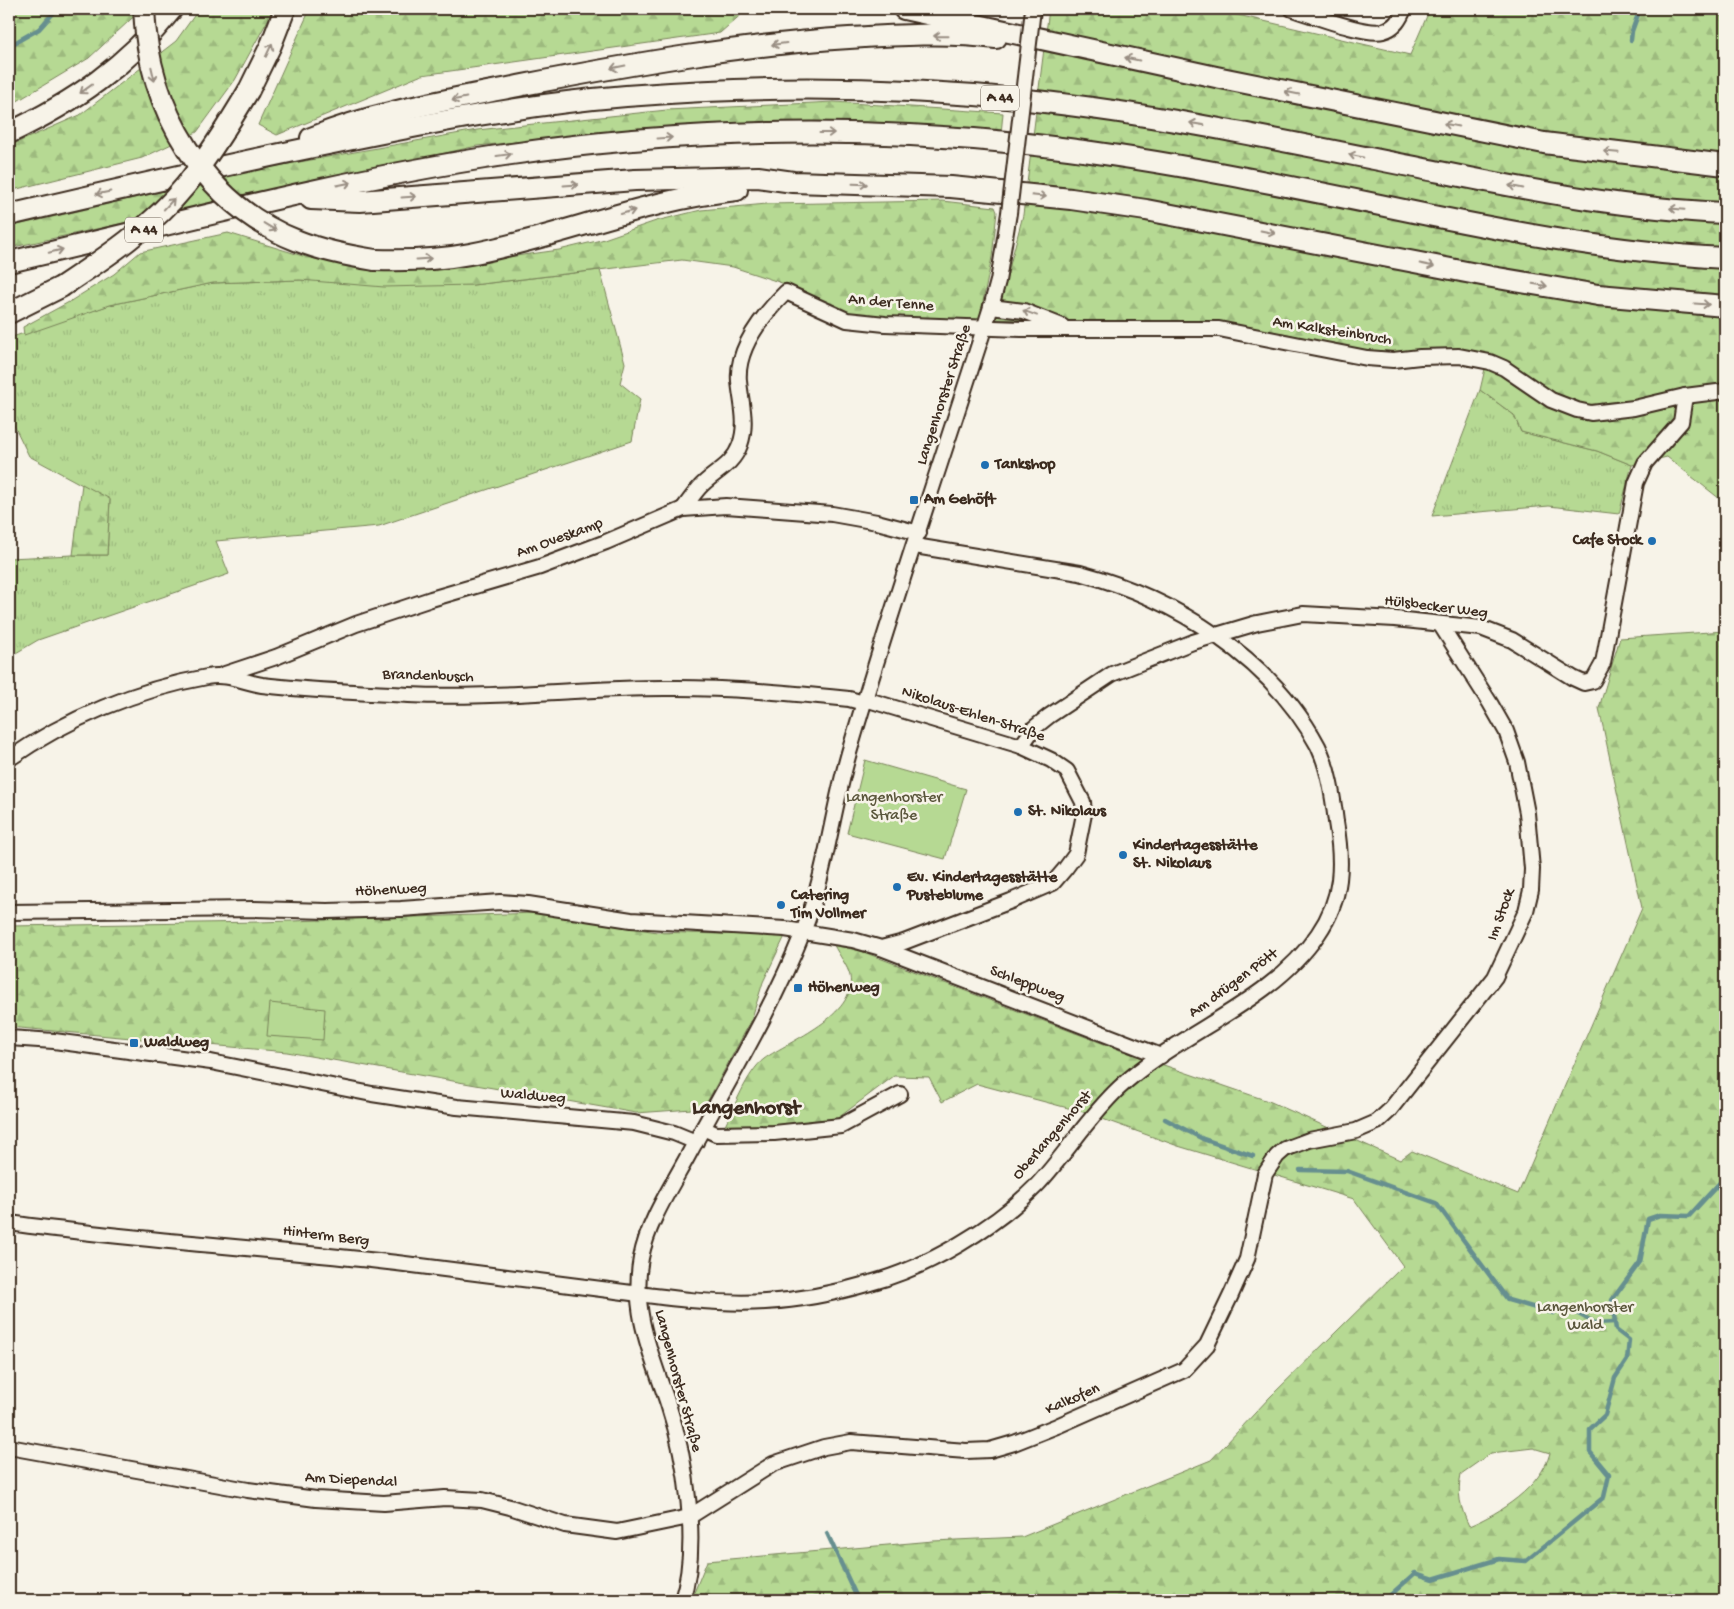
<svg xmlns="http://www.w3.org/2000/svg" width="1734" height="1609" viewBox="0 0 1734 1609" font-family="'Gochi Hand',sans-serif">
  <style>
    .grass { fill: url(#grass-tufts); stroke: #788258 }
    .forest { fill: url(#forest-firs); stroke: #788258; fill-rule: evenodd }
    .park { fill: #b6d993; stroke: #788258 }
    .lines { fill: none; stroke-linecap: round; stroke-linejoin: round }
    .stream { stroke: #668f8f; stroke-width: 4.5 }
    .minor-casing { stroke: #3b2a1e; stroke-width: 18 }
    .highway-casing { stroke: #3b2a1e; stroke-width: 24 }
    .minor { stroke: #f7f3e8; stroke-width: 14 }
    .highway { stroke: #f7f3e8; stroke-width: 20 }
    .minor-bridge-casing { stroke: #3b2a1e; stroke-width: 18; stroke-linecap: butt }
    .highway-bridge-casing { stroke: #3b2a1e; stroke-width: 24; stroke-linecap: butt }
    .minor-bridge { stroke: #f7f3e8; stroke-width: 14 }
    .highway-bridge { stroke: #f7f3e8; stroke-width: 20 }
    .oneway { stroke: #998e83 }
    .poi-dot { fill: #1f6fb2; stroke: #f7f3e8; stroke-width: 2 }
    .labels { text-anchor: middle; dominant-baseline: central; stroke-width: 5; stroke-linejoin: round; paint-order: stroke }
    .shield { fill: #f7f3e8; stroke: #73665b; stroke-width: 1 }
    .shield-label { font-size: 15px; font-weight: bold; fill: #3b2a1e }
    .street-label { font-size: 16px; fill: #3b2a1e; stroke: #f7f3e8 }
    .poi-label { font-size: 16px; font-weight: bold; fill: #3b2a1e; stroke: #f7f3e8; text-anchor: start }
    .park-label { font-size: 16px; fill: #5a563b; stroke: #f7f3e8 }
    .district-label { font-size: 21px; font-weight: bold; fill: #3b2a1e; stroke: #f7f3e8 }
  </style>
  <defs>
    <pattern id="grass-tufts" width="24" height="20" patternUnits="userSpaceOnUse" patternTransform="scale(1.25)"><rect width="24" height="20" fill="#b6d993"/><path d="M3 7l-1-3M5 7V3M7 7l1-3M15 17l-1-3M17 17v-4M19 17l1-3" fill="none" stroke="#9dba7e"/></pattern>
    <pattern id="forest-firs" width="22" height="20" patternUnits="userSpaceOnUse" patternTransform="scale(1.25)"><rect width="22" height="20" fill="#b6d993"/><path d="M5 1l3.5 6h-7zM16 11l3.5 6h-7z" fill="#9dba7e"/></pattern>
  </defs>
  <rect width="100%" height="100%" fill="#f7f3e8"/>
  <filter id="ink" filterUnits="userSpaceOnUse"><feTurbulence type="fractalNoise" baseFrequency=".02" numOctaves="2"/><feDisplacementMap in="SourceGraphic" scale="10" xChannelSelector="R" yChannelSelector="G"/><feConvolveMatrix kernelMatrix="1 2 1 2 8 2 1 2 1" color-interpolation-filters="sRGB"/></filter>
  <g filter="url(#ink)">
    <g class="grass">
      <polygon points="600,270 625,363 620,383 640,399 632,441 379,526 216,541 229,574 38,640 9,657 9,558 72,555 107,555 110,500 29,456 9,415 9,338 110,305 213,283 300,280 473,285"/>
      <polygon points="1480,390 1514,415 1521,432 1597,451 1632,465 1619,514 1549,506 1432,516"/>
    </g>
    <g class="forest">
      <polygon points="9,9 142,9 89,58 9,106"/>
      <polygon points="199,9 272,9 269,18 235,80 197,132 142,158 9,191 9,146 80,115 176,41"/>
      <polygon points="310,9 742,9 745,11 720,33 422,75 277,135 258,125"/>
      <polygon points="1049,9 1212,9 1410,55 1430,9 1716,9 1725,22 1725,503 1667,457 1632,465 1597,451 1521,432 1514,415 1480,390 1488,356 1368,352 1283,333 996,319 1023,215"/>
      <polygon points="834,102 1003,113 1001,134 796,124 653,128 477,146 9,248 9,227 255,170 477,130 667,110"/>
      <polygon points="942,201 995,207 997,212 992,257 979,321 854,315 782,283 733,267 682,260 473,285 384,287 300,280 213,283 110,305 24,335 23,327 69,302 114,274 140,252 228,233 306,257 365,269 408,271 559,250 601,240 656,221 701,210 767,204"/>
      <polygon points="82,484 110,499 107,555 73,555"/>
      <path d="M1725,631V1600H691L707,1561L933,1541L1022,1537L1211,1460L1270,1397L1403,1266L1354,1199L1178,1146L1083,1112L977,1084L942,1102L929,1077L894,1076L834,1121L724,1128C734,1108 747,1072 764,1059C790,1040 857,1016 850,976C848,966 838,954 834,945L861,951L1120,1050L1271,1102L1400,1160L1412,1151L1518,1194L1642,908L1599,708L1620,638ZM1533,1448L1550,1453C1541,1487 1500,1513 1469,1526C1460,1507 1457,1494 1461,1474L1491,1453Z"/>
      <polygon points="537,913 657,932 785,936 763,982 751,1021 706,1104 692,1109 636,1113 287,1052 9,1027 9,926 260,922"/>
    </g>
    <g class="park">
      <polygon points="865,760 966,789 945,859 847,833"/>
      <polygon points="270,1003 325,1009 323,1040 267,1036"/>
    </g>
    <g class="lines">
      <g class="stream">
        <polyline points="1631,40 1632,31 1640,9"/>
        <polyline points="9,46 39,29 57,9"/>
        <polyline points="1725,1114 1725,1134"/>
        <polyline points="1165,1119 1203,1139 1253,1156"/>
        <polyline points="1300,1170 1347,1171 1436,1203 1508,1300 1553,1313"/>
        <polyline points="1565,1314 1573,1311 1595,1323 1615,1322"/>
        <polyline points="827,1533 858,1600"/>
        <polyline points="1385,1600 1415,1573 1433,1579 1499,1559 1526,1561 1604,1497 1609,1475 1590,1452 1590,1429 1605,1415 1615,1378 1627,1360 1629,1340 1616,1330 1612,1300 1640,1262 1648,1219 1660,1215 1689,1216 1725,1177"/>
      </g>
      <defs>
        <g id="minor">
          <path d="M1292,9C1312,15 1366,36 1383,31C1395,28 1400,19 1404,9"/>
          <polyline points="991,307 1024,311 1062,326"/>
          <path d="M683,509C688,502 693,495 699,488C713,472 732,467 740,445C748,423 741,403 739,381C736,347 764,314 786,292L847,320L885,324L1021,329H1219L1367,358L1393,360L1420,357L1459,356L1490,362L1504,368L1551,400L1577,410L1591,413L1634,408L1685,396L1725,391"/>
          <polyline points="222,675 276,657 356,624 431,599 540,567 606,542 683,509 726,506 832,514 877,522 919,533"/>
          <polyline points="1021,746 1034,728 1049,716 1112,674 1193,642 1257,623 1303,614 1395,619 1481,628 1512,640 1573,678 1584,683 1593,681 1603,663 1636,483 1645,463 1681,422 1685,396"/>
          <path d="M9,759C66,719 138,689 207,677C227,673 243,682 262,685C310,691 361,692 409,695C494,699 579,688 664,688C726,687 787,693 849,699L864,703"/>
          <polyline points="9,912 254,909 327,911 401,909 500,902 528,904 631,920 785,929 853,940 881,948 904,942 1011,901 1053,883 1065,869 1076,854 1084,814 1083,802 1067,771 1051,760 1021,746 865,699"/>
          <polyline points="881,948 1161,1056"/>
          <polyline points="9,1038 54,1041 211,1062 372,1094 457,1107 634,1123 674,1133 696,1142"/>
          <polyline points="703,1128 716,1134 774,1133 841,1126 900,1094"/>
          <path d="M9,1223C138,1241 267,1248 397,1263C468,1272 539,1281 609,1290C661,1297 713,1305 765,1302C800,1300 836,1293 870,1283C927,1268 996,1227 1037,1185C1066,1154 1088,1117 1119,1088C1178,1032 1271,1004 1318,934C1343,898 1343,863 1336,822C1333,797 1329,769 1318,746C1271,658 1174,598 1080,573L915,546"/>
          <polyline points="9,1447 248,1490 316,1499 384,1503 445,1498 482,1500 510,1507 565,1525 617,1532 689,1517 773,1464 824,1447 851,1442 966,1451 990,1450 1014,1443 1057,1426 1184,1370 1207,1345 1231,1295 1247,1259 1265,1174 1277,1156 1285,1149 1309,1140 1356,1131 1377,1122 1389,1111 1495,977 1526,911 1531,890 1532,869 1527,813 1517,762 1506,731 1490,703 1440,624"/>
          <path d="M682,1600C700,1546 686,1458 668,1404C652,1356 631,1311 641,1258C648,1221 672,1186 690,1152C728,1082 773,1007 803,932C827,872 832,808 851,746C894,599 944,454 991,307L998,281L1009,213"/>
        </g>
        <g id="highway">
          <polyline points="904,9 1216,77 1544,143 1725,165"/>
          <polyline points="249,90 271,45 285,9"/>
          <path d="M9,133C74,102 127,66 172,9"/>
          <path d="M311,138C377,111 454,99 523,85C631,64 739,45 849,38C897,35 948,32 996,38"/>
          <polyline points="311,199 360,201 635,180 758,177 793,182 951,187 1071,199 1146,210 1492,277 1598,295 1725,306"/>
          <path d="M9,215C116,190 224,165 333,143C430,123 527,104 626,96C763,85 900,86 1036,101C1172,116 1306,146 1440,172C1534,191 1629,209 1725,213"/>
          <path d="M375,260C407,261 439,260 470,254C561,237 646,199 737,190"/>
          <path d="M9,262C173,224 337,180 504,155C677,130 853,125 1027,144C1146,157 1263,181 1380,205C1494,229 1609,252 1725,258"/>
          <polyline points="9,313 61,287"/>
        </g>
      </defs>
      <use href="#minor" class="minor-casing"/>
      <use href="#highway" class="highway-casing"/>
      <use href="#minor" class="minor"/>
      <use href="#highway" class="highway"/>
      <defs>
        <polyline id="minor-bridge" points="1009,213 1033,9"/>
        <g id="highway-bridge">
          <path d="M144,9C148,108 203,204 298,241C323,251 349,256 375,260"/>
          <path d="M61,287C105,258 152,227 186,185C209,156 230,122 249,90"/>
        </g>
      </defs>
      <use href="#minor-bridge" class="minor-bridge-casing"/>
      <use href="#highway-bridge" class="highway-bridge-casing"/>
      <use href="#minor-bridge" class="minor-bridge"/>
      <use href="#highway-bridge" class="highway-bridge"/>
    </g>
    <defs><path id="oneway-shaft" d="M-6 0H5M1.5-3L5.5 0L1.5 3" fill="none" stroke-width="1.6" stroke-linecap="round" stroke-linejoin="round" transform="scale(1.25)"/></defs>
    <g class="oneway">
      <use href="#oneway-shaft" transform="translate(941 36) rotate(-179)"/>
      <use href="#oneway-shaft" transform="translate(779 44) rotate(173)"/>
      <use href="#oneway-shaft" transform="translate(269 50) rotate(-65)"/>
      <use href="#oneway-shaft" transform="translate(1132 59) rotate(-168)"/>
      <use href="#oneway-shaft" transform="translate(618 67) rotate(169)"/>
      <use href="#oneway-shaft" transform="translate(153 74) rotate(77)"/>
      <use href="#oneway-shaft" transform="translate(86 89) rotate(144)"/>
      <use href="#oneway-shaft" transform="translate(1292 93) rotate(-168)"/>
      <use href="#oneway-shaft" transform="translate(459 99) rotate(168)"/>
      <use href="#oneway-shaft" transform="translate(1197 124) rotate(-171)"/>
      <use href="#oneway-shaft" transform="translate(1451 125) rotate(-169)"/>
      <use href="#oneway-shaft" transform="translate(827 133)"/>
      <use href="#oneway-shaft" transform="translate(665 138) rotate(-4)"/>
      <use href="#oneway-shaft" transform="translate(1611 152) rotate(-175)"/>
      <use href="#oneway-shaft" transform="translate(504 155) rotate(-8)"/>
      <use href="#oneway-shaft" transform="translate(1356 156) rotate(-168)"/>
      <use href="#oneway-shaft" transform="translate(344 184) rotate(-12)"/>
      <use href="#oneway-shaft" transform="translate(860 184) rotate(2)"/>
      <use href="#oneway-shaft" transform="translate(571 185) rotate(-4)"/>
      <use href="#oneway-shaft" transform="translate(1516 187) rotate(-169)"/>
      <use href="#oneway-shaft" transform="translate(103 193) rotate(168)"/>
      <use href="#oneway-shaft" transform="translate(1039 196) rotate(6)"/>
      <use href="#oneway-shaft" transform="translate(409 197) rotate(-4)"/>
      <use href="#oneway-shaft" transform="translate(169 204) rotate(-47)"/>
      <use href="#oneway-shaft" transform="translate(1677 209) rotate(-175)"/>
      <use href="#oneway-shaft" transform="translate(628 212) rotate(-16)"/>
      <use href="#oneway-shaft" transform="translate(270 227) rotate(31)"/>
      <use href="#oneway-shaft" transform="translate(1268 232) rotate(11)"/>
      <use href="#oneway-shaft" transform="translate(56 251) rotate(-13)"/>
      <use href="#oneway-shaft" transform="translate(424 259) rotate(-4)"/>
      <use href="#oneway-shaft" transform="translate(1427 265) rotate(11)"/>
      <use href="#oneway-shaft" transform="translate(1540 285) rotate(9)"/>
      <use href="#oneway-shaft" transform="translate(1702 304) rotate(4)"/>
      <use href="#oneway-shaft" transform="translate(1030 313) rotate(-160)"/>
    </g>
  </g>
  <g class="poi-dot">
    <circle cx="985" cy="465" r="5"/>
    <rect x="909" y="495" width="10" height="10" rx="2.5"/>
    <circle cx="1652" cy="541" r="5"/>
    <circle cx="1018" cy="812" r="5"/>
    <circle cx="1123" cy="855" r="5"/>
    <circle cx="897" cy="887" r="5"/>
    <circle cx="781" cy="905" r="5"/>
    <rect x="793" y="983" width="10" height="10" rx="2.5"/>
    <rect x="129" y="1038" width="10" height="10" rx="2.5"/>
  </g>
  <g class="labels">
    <g class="shield">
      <rect x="981" y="85.5" width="38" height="25" rx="4"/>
      <rect x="125" y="217.5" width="38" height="25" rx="4"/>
    </g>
    <g class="shield-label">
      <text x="1000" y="98">A 44</text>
      <text x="144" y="230">A 44</text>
    </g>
    <g class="street-label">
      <text transform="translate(891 304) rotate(5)">An der Tenne</text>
      <text transform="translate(1332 332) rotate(9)">Am Kalksteinbruch</text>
      <text transform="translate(945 395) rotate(-72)">Langenhorster Straße</text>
      <text transform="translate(560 539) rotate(-20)">Am Oveskamp</text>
      <text transform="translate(1436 608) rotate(7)">Hülsbecker Weg</text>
      <text transform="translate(428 677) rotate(2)">Brandenbusch</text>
      <text transform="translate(973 715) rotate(18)">Nikolaus-Ehlen-Straße</text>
      <text transform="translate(391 891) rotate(-3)">Höhenweg</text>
      <text transform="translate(1502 915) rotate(-70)">Im Stock</text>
      <text transform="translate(1234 984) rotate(-36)">Am drügen Pött</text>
      <text transform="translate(1027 985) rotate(21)">Schleppweg</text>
      <text transform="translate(533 1097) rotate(5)">Waldweg</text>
      <text transform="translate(1053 1136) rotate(-49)">Oberlangenhorst</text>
      <text transform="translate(326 1237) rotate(7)">Hinterm Berg</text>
      <text transform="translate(677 1381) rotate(75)">Langenhorster Straße</text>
      <text transform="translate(1073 1400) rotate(-24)">Kalkofen</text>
      <text transform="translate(351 1481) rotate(3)">Am Diependal</text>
    </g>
    <g class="poi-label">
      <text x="995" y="465">Tankshop</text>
      <text x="924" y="500">Am Gehöft</text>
      <text x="1642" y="541" text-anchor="end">Cafe Stock</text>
      <text x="1028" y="812">St. Nikolaus</text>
      <text x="1133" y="846">Kindertagesstätte<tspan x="1133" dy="18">St. Nikolaus</tspan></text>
      <text x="907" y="878">Ev. Kindertagesstätte<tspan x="907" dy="18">Pusteblume</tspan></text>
      <text x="791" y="896">Catering<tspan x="791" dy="18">Tim Vollmer</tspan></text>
      <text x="808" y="988">Höhenweg</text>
      <text x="144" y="1043">Waldweg</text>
    </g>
    <g class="park-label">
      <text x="894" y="798">Langenhorster<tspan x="894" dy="18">Straße</tspan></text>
      <text x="1585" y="1308">Langenhorster<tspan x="1585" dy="18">Wald</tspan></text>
    </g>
    <g class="district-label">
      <text x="746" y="1109">Langenhorst</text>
    </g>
  </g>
  <rect width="1734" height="1609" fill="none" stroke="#f7f3e8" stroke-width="30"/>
  <rect x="15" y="15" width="1704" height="1579" fill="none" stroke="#3b2a1e" stroke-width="2" filter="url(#ink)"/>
</svg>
